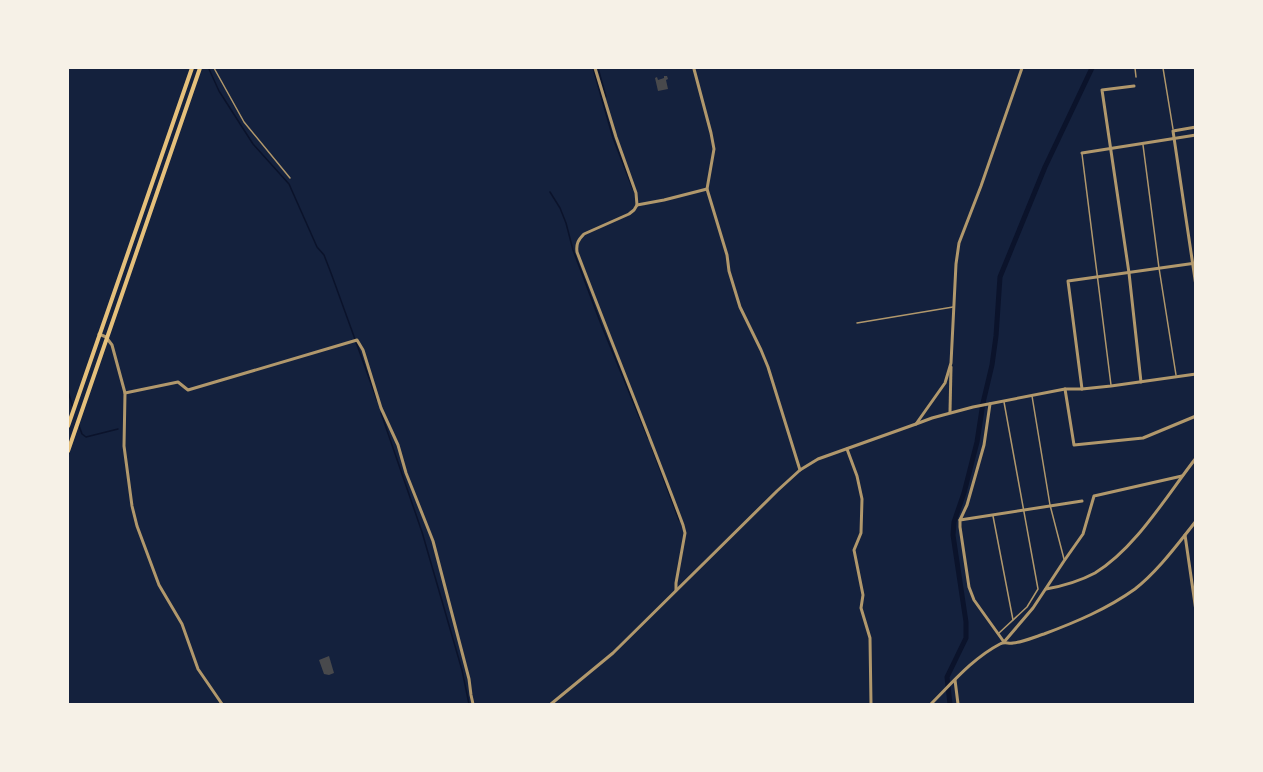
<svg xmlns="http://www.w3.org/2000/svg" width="1263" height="772" viewBox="0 0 1263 772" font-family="'Asap Condensed',sans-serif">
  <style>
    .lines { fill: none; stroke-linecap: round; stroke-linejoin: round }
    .stream { stroke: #0b132b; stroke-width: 1.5 }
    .canal { stroke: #0b132b; stroke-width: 5 }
    .building { fill: #48494c }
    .service { stroke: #b1986c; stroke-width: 1.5 }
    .minor { stroke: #b1986c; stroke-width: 3 }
    .tertiary { stroke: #b1986c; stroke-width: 3 }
    .secondary { stroke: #e5c07b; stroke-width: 4 }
  </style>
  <rect width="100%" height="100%" fill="#14213d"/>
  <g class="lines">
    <g class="stream">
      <polyline points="593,68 613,138 633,189"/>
      <polyline points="598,68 606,97"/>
      <polyline points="209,69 219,91 253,144 289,184 317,247 324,255 331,273 377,400"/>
      <polyline points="550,192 560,208 566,223 573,250 601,324 648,438"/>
      <polyline points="68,391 73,408"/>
      <polyline points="381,413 422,532 462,670 469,704"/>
      <polyline points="78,423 82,434 86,437 118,429"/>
      <polyline points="652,448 679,520"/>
    </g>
    <polyline class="canal" points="950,704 947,677 966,638 966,622 953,535 954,522 964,493 977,442 983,403 992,365 996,336 1000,277 1045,167 1092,68"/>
  </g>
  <g class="building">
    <polygon points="664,76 667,76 668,79 666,80 668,89 658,91 655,78 657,77 658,80 664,78"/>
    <polygon points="329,656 334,673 329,675 324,674 319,660"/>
  </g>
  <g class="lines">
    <g class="service">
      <polyline points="214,68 244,122 290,178"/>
      <polyline points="1135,68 1136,77"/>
      <polyline points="1163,68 1173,129"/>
      <polyline points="1143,145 1159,268 1176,375"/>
      <polyline points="1082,154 1111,385"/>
      <polyline points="857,323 953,307"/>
      <polyline points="1032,396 1050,505 1064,559"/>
      <polyline points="993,516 1013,620"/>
      <polyline points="999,633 1027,607 1038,589 1004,402"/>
    </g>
    <g class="minor">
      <path d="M595,68L616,137L636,193L637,205L634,210L629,214L584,234C578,240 576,244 577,252C612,344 649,434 683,525L685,533L676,583V590"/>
      <polyline points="1195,68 1196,71"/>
      <polyline points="694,69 711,133 714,149 707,189 727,255 729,271 740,307 761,350 768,367 800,470"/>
      <polyline points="1134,86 1102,90 1129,273 1141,382"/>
      <polyline points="1196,127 1173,131 1196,286"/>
      <polyline points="1082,153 1196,135"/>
      <polyline points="637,205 664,200 707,189"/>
      <polyline points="99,334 106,337 112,345 125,393 124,446 132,506 137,526 159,585 182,624 198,669 222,704"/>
      <polyline points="1065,389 1074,445 1143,438 1196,416"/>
      <polyline points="1082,389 1068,281 1196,263"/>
      <polyline points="125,393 178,382 188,390 357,340 363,350 381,408 398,445 406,473 433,541 469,679 471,695 473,704"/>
      <polyline points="990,404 984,445 967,505 960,520 960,527 969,587 974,600 1004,642"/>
      <polyline points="950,412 951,367"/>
      <polyline points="916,424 932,418 973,407 1065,389 1082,389 1111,386 1196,374"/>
      <polyline points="847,449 857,476 862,499 861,533 854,550 863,595 861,608 870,638 871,704"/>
      <polyline points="960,520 1082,501"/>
      <path d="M1046,589C1063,586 1080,581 1095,573C1136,548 1167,495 1196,458"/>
      <polyline points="1004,642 1033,608 1064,561 1083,534 1094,496 1182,476"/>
      <polyline points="955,680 958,704"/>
      <path d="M931,704C952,683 973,658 1000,644C1005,641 1008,644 1013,643C1024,642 1034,637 1044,634C1076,622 1107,609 1135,589C1154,574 1170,554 1185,535"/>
    </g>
    <g class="tertiary">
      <polyline points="1196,521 1185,535 1196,611"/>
      <polyline points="551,704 613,653 777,491 800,470 818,459 916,424 945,383 951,363 956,264 959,243 981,186 1022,68"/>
    </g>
    <g class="secondary">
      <polyline points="68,426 192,68"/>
      <polyline points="68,451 200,68"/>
    </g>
  </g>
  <rect width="1263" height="772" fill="none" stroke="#f6f1e7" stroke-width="138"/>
</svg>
